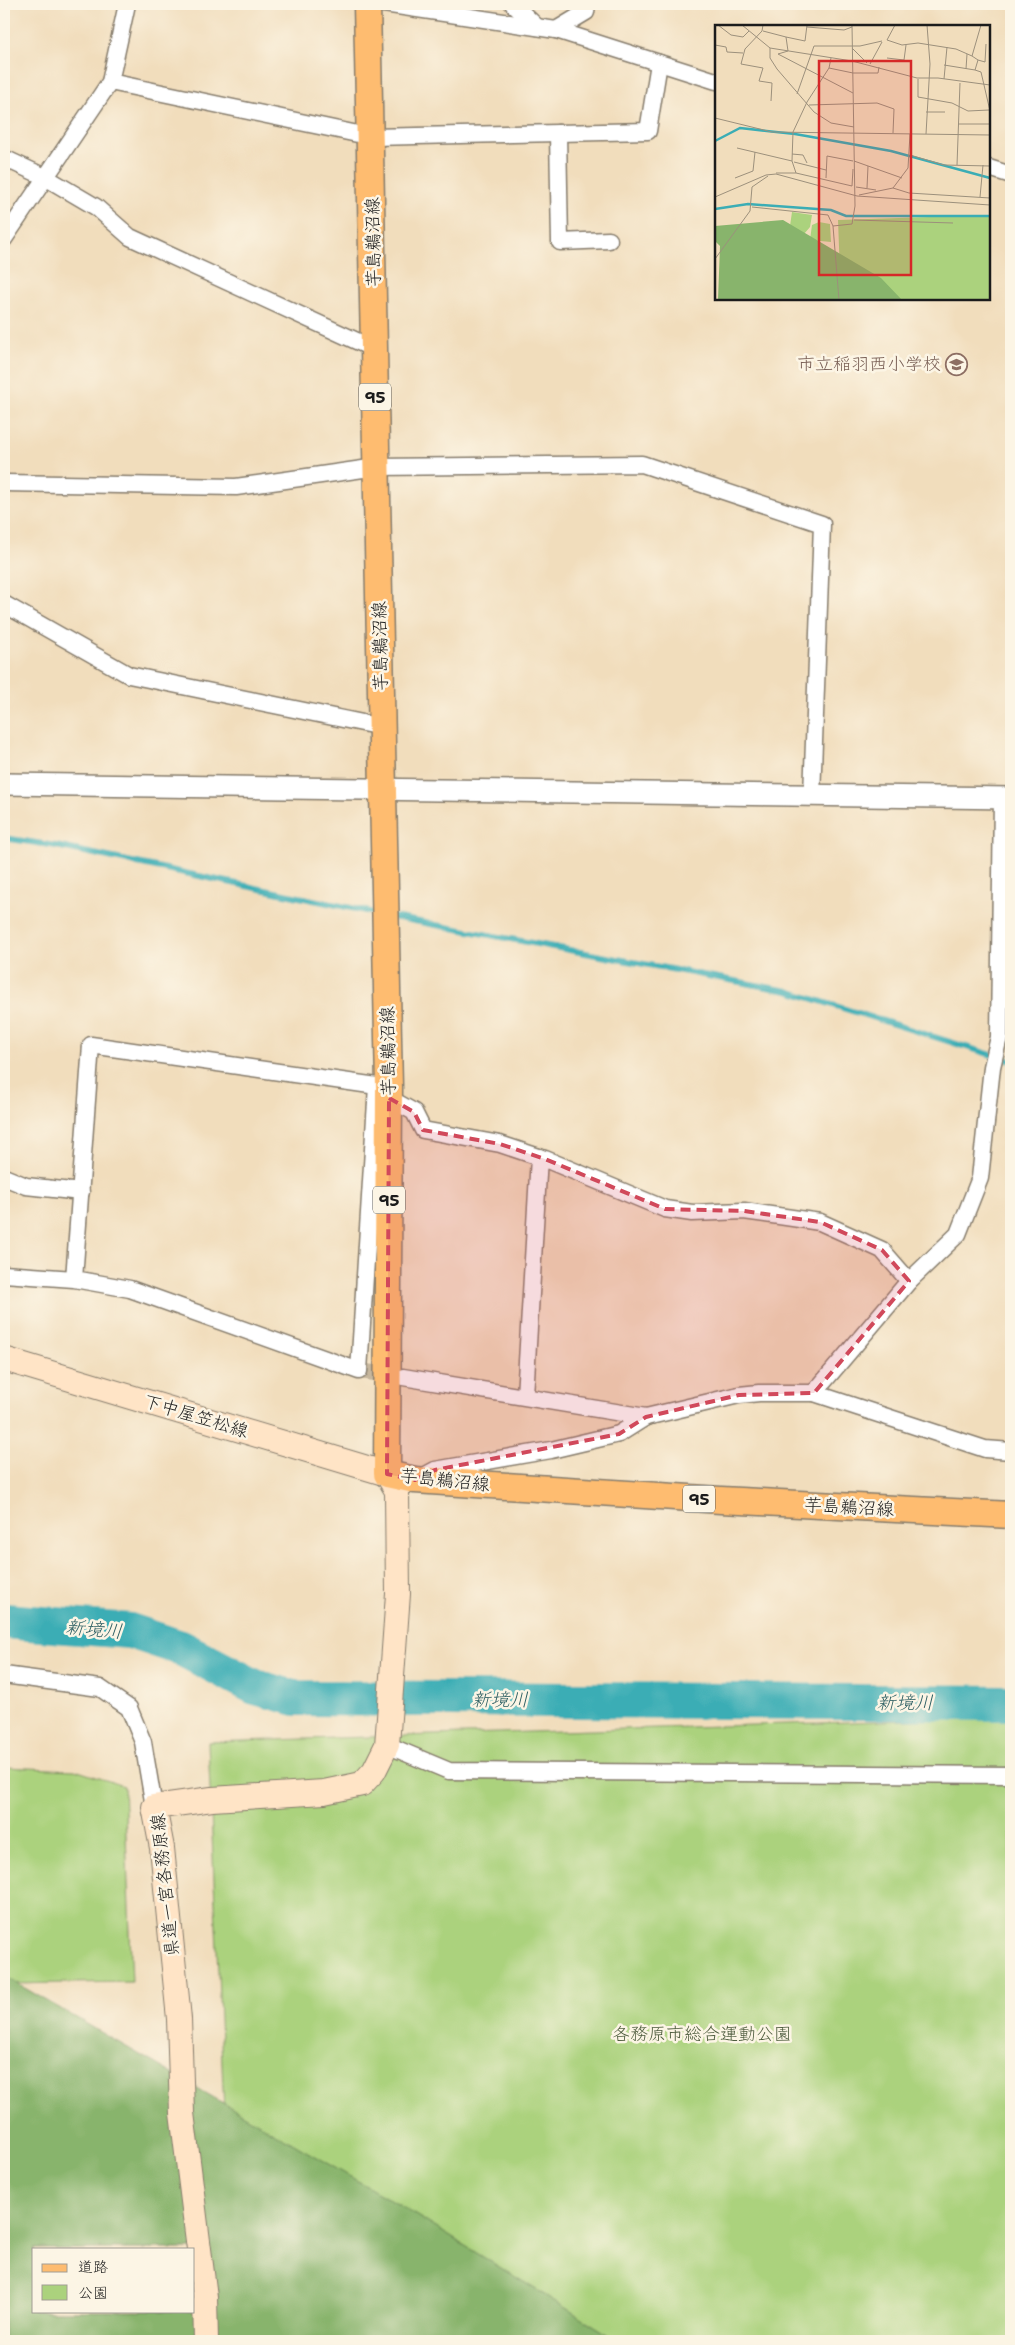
<svg xmlns="http://www.w3.org/2000/svg" width="1015" height="2345" viewBox="0 0 1015 2345" font-family="'Shantell Sans','Klee One',sans-serif">
  <style>
    .green { fill: #abd27d; stroke: #64774c }
    .forest { fill: #88b46c; stroke: #526844; fill-rule: evenodd }
    .lines { fill: none; stroke-linecap: round; stroke-linejoin: round }
    .stream { stroke: #3badb5; stroke-width: 6 }
    .river { stroke: #3badb5; stroke-width: 36 }
    .minor-tunnel { stroke: #c6b69c; stroke-width: 16; stroke-dasharray: 16 8; stroke-linecap: butt }
    .minor-casing { stroke: #867c6c; stroke-width: 19 }
    .tertiary-casing { stroke: #867c6c; stroke-width: 24 }
    .secondary-casing { stroke: #867c6c; stroke-width: 26 }
    .primary-casing { stroke: #867c6c; stroke-width: 29 }
    .minor { stroke: #fff; stroke-width: 16 }
    .tertiary { stroke: #fff; stroke-width: 21 }
    .secondary { stroke: #ffe4c6; stroke-width: 24 }
    .primary { stroke: #febc70; stroke-width: 26 }
    .marked { fill: #d1495b; fill-opacity: 0.2; stroke: #d1495b; stroke-width: 4; stroke-dasharray: 10 6; stroke-linejoin: round }
    .labels { text-anchor: middle; dominant-baseline: central; stroke-width: 5; stroke-linejoin: round; paint-order: stroke }
    .shield { fill: #fcf5e5; stroke: #5f5d58; stroke-width: 1 }
    .shield-label { font-size: 16px; font-weight: bold; fill: #1c1c1c }
    .street-label { font-size: 18px; fill: #1c1c1c; stroke: #fcf5e5 }
    .education-label { font-size: 18px; fill: #785e54; stroke: #fcf5e5; text-anchor: end }
    .park-label { font-size: 18px; fill: #4e5c3e; stroke: #fcf5e5 }
    .water-label { font-size: 19px; font-style: italic; fill: #2a5d61; stroke: #fcf5e5 }
    .inset-river { fill: none; stroke: #3badb5; stroke-width: 2.5 }
    .inset-road { fill: none; stroke: #9c907c; stroke-width: 1 }
    .view { fill: #d62828; fill-opacity: 0.15; stroke: #d62828; stroke-width: 2.5 }
    .inset-edge { fill: none; stroke: #1c1c1c; stroke-width: 2.5 }
  </style>
  <rect width="100%" height="100%" fill="#fcf5e5"/>
  <filter id="ink" filterUnits="userSpaceOnUse"><feTurbulence type="fractalNoise" baseFrequency=".02" numOctaves="2"/><feDisplacementMap in="SourceGraphic" scale="10" xChannelSelector="R" yChannelSelector="G"/><feConvolveMatrix kernelMatrix="1 2 1 2 8 2 1 2 1" color-interpolation-filters="sRGB"/></filter>
  <filter id="wash" filterUnits="userSpaceOnUse"><feTurbulence type="fractalNoise" baseFrequency=".0096" numOctaves="4" result="noise"/><feDisplacementMap in="SourceGraphic" scale="20" xChannelSelector="R" yChannelSelector="G"/><feGaussianBlur stdDeviation="1.12" result="paint"/><feColorMatrix in="noise" values="0 0 0 0 0 0 0 0 0 0 0 0 0 0 0 0 0 1.4 0 .05"/><feComposite in="paint" operator="in"/></filter>
  <g filter="url(#wash)">
    <rect width="100%" height="100%" fill="#f1ddbc"/>
    <g class="green">
      <polygon points="1011,1717 1011,2341 234,2341 208,1742"/>
      <polygon points="4,1767 75,1770 124,1786 132,1982 4,1984"/>
    </g>
    <path class="forest" d="M4,1976L399,2205L619,2341H4ZM34,2249H194V2311H34Z"/>
    <g class="lines">
      <g class="stream">
        <polyline points="4,838 56,846 380,914"/>
        <polyline points="393,917 788,991 1011,1061"/>
      </g>
      <polyline class="river" points="4,1621 130,1631 181,1648 255,1687 295,1698 1011,1703"/>
    </g>
  </g>
  <g filter="url(#ink)">
    <g class="lines">
      <polyline class="minor-tunnel" points="359,1371 396,1376"/>
      <defs>
        <g id="minor">
          <polyline points="384,4 556,30 716,81"/>
          <polyline points="513,4 537,27"/>
          <polyline points="556,30 586,12 587,4"/>
          <polyline points="110,82 372,137 648,131 659,63"/>
          <polyline points="558,133 560,242 609,240"/>
          <polyline points="4,158 45,177 96,207 130,237 374,349"/>
          <polyline points="989,168 1011,175"/>
          <polyline points="4,239 110,82 127,4"/>
          <polyline points="4,483 236,487 377,467 642,464 822,524 812,796"/>
          <polyline points="4,604 129,675 382,727"/>
          <polyline points="389,1098 414,1112 423,1130 500,1144 545,1159 665,1209 692,1213 744,1211 820,1222 882,1250 909,1281"/>
          <polyline points="4,1177 26,1186 81,1192"/>
          <polyline points="4,1274 74,1279 130,1289 359,1371 377,1086 91,1045 74,1279"/>
          <polyline points="403,1377 646,1417"/>
          <polyline points="814,1393 909,1281 958,1234 980,1178 992,1067 999,1037 1002,798"/>
          <polyline points="525,1396 539,1157"/>
          <polyline points="422,1477 435,1470 551,1450 619,1434 646,1417 739,1395 759,1393 814,1393 985,1449 1011,1451"/>
          <polyline points="4,1675 100,1688 129,1708 143,1742 154,1807"/>
          <polyline points="387,1745 449,1771 1011,1775"/>
        </g>
        <polyline id="tertiary" points="4,784 1011,798"/>
        <polyline id="secondary" points="4,1359 387,1474 397,1491 398,1594 387,1745 374,1771 362,1784 324,1792 212,1799 154,1807 162,1848 179,2019 182,2113 205,2297 206,2341"/>
        <polyline id="primary" points="367,4 389,1087 387,1474 415,1480 721,1500 1011,1515"/>
      </defs>
      <use href="#minor" class="minor-casing"/>
      <use href="#tertiary" class="tertiary-casing"/>
      <use href="#secondary" class="secondary-casing"/>
      <use href="#primary" class="primary-casing"/>
      <use href="#minor" class="minor"/>
      <use href="#tertiary" class="tertiary"/>
      <use href="#secondary" class="secondary"/>
      <use href="#primary" class="primary"/>
    </g>
  </g>
  <path class="marked" d="M389,1098L414,1112L423,1130L500,1144L545,1159L665,1209L744,1211L820,1222L882,1250L909,1281L814,1393L739,1395L646,1417L619,1434L435,1470L415,1480L387,1474Z"/>
  <defs>
    <symbol id="school-ring" viewBox="-11 -11 22 22"><circle r="9.5" fill="#fcf5e5" stroke="#8d6e63" stroke-width="1.5"/><path d="M0-5L7-2L0 1L-7-2ZM-4 1L0 2.5L4 1V4Q0 6-4 4Z" fill="#8d6e63"/></symbol>
  </defs>
  <g fill-rule="evenodd">
    <use href="#school-ring" x="944" y="352" width="25" height="25"/>
  </g>
  <g class="labels">
    <g class="shield">
      <rect x="359" y="383.5" width="32" height="27" rx="4"/>
      <rect x="373" y="1186.5" width="32" height="27" rx="4"/>
      <rect x="683" y="1485.5" width="32" height="27" rx="4"/>
    </g>
    <g class="shield-label">
      <text x="375" y="397">95</text>
      <text x="389" y="1200">95</text>
      <text x="699" y="1499">95</text>
    </g>
    <g class="street-label">
      <text transform="translate(373 242) rotate(-91)">芋島鵜沼線</text>
      <text transform="translate(380 646) rotate(-91)">芋島鵜沼線</text>
      <text transform="translate(388 1051) rotate(-91)">芋島鵜沼線</text>
      <text transform="translate(196 1416) rotate(17)">下中屋笠松線</text>
      <text transform="translate(445 1480) rotate(6)">芋島鵜沼線</text>
      <text transform="translate(849 1507) rotate(3)">芋島鵜沼線</text>
      <text transform="translate(165 1885) rotate(-96)">県道一宮各務原線</text>
    </g>
    <g class="education-label">
      <text x="941" y="364">市立稲羽西小学校</text>
    </g>
    <g class="park-label">
      <text x="702" y="2034">各務原市総合運動公園</text>
    </g>
    <g class="water-label">
      <text transform="translate(94 1629) rotate(5)">新境川</text>
      <text x="500" y="1699">新境川</text>
      <text x="905" y="1702">新境川</text>
    </g>
  </g>
  <g transform="translate(715 25)">
    <rect width="275" height="275" fill="#f1ddbc"/>
    <path d="M77,187L97,190L95,202L89,209L74,208ZM275,190V275H126L123,195ZM104,197L115,199L116,217L95,215L97,200Z" fill="#abd27d"/>
    <path d="M68,195L166,253L187,275H3L5,221L0,216V201Z" fill="#88b46c"/>
    <path class="inset-river" d="M0,116L25,103L80,109L176,126L275,153M0,184L33,179L116,185L131,191H275"/>
    <path class="inset-road" d="M3,0L16,10L28,12L34,6M27,0L55,23L137,36M48,0L47,6L30,24L26,39L48,43L44,56L57,58L56,76M92,0L90,16L71,12L73,26L63,29L138,68M92,2L129,5L137,2M48,6L71,12M172,15L187,20L203,18L241,24L257,31L263,35L260,45L266,47L275,86M172,15L180,0M0,20L11,22L12,27L28,28M55,23V33L62,44L99,87L116,98L139,102M137,23L152,38M257,31L266,0M116,33L114,43L92,77L78,107L77,136L81,148L137,161L138,144M172,33L189,35L191,20M263,35L270,37L271,19M137,36L202,53H223L275,60M155,39L167,17M229,40L260,45M114,43L138,48H163L164,42M251,44L252,29M203,54V72L237,78L253,86L274,85M229,54L232,22M82,69L99,21H145L167,16M94,80L162,78L179,84L178,108M211,87H230M0,93L57,107L275,110M243,99H275M211,109L215,39L212,0M22,123L77,136M77,129L88,130L92,138M195,130L229,140L275,141M139,136L187,153M79,137L111,145M242,140L245,58M61,148H81M20,153L38,146L40,127M111,153L112,131L138,136M141,162L161,165M152,163L153,141M178,163L193,143L195,109M144,170L178,163L194,168L275,173M0,172L51,150L61,149L142,171L275,180M265,172L268,140M37,182L113,190L118,201M139,195L238,198M0,234L35,186L37,162L53,151M124,275L118,201L137,199L140,181L137,0"/>
    <path class="view" d="M104,36H196V250H104Z"/>
    <rect width="275" height="275" class="inset-edge"/>
  </g>
  <rect width="1015" height="2345" fill="none" stroke="#fcf5e5" stroke-width="20"/>
  <rect x="32" y="2248" width="162" height="65" fill="#fcf5e5" stroke="#a29e95"/>
  <rect x="42" y="2264" width="25" height="8" fill="#febc70" stroke="#a29e95"/>
  <text x="78" y="2272" font-size="15" fill="#1c1c1c">道路</text>
  <rect x="42" y="2285" width="25" height="15" fill="#abd27d" stroke="#a29e95"/>
  <text x="78" y="2298" font-size="15" fill="#1c1c1c">公園</text>
</svg>
